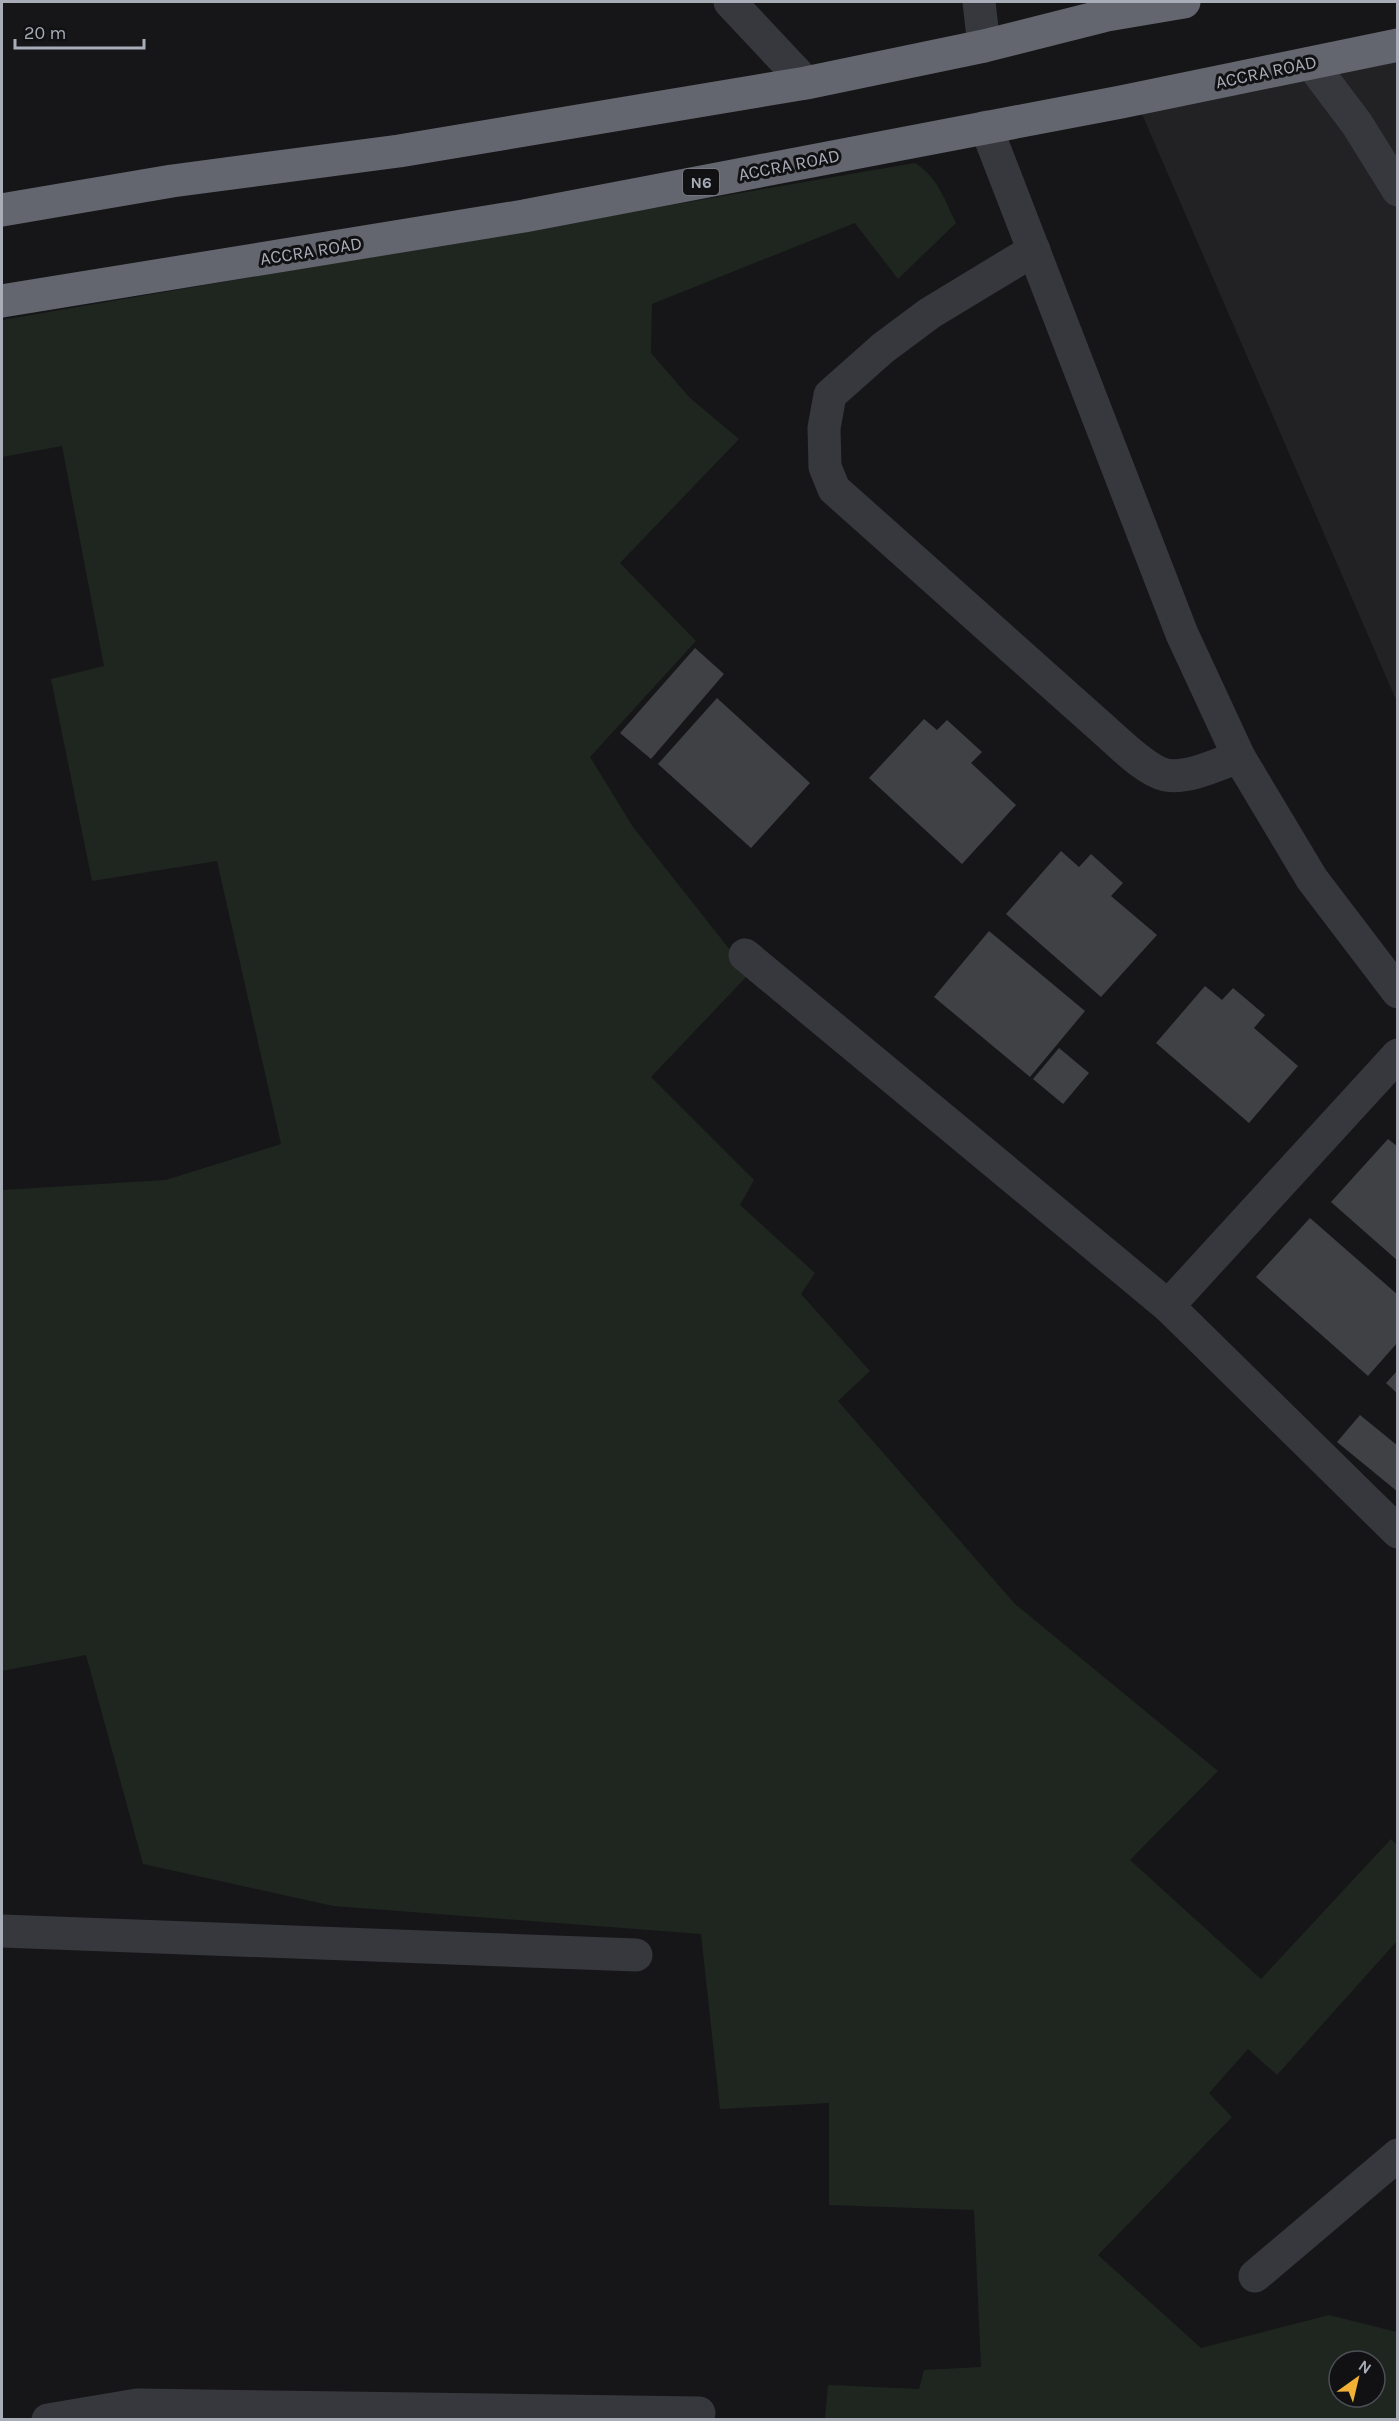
<svg xmlns="http://www.w3.org/2000/svg" width="1399" height="2421" viewBox="0 0 1399 2421" font-family="Karla,sans-serif">
  <style>
    .built { fill: #222225 }
    .green { fill: #1e261f; fill-rule: evenodd }
    .building { fill: #404145 }
    .lines { fill: none; stroke-linecap: round; stroke-linejoin: round }
    .minor { stroke: #37383d; stroke-width: 33 }
    .highway { stroke: #63666e; stroke-width: 33 }
    .labels { text-anchor: middle; dominant-baseline: central; stroke-width: 6; stroke-linejoin: round; paint-order: stroke }
    .shield { fill: #111113; stroke: #7b7e86; stroke-width: 1.5 }
    .shield-label { font-size: 16px; font-weight: bold; fill: #a8adb8 }
    .street-label { font-size: 18px; fill: #a8adb8; stroke: #111113 }
  </style>
  <rect width="100%" height="100%" fill="#161618"/>
  <polygon class="built" points="1397,57 1397,702 1138,105"/>
  <path class="green" d="M915,163C938,177 945,201 956,223L898,279L855,223L652,304L651,353L690,398L739,439L620,563L696,641L590,757L633,827L749,974L651,1077L754,1180L740,1205L815,1273L801,1294L870,1371L838,1401L1015,1604L1218,1771L1130,1860L1261,1979L1391,1839L1397,1845V1941L1277,2075L1248,2049L1209,2093L1232,2117L1098,2255L1201,2348L1329,2315L1397,2332V2419H825L828,2385L919,2389L924,2370L981,2367L974,2210L829,2205V2103L720,2109L701,1934L333,1906L143,1864L86,1655L2,1671V1190L166,1180L281,1144L217,861L92,881L51,679L104,666L62,446L2,457V320ZM1339,2361H1375V2397H1339Z"/>
  <g class="building">
    <polygon points="695,648 724,674 651,759 620,733"/>
    <polygon points="717,698 810,783 751,848 658,764"/>
    <polygon points="924,719 937,730 947,720 982,752 971,763 1016,805 962,864 869,778"/>
    <polygon points="1061,851 1079,867 1091,854 1123,883 1111,896 1157,935 1101,997 1006,914"/>
    <polygon points="989,931 1085,1011 1030,1077 934,997"/>
    <polygon points="1205,986 1222,1000 1233,988 1265,1015 1254,1028 1298,1066 1249,1123 1156,1043"/>
    <polygon points="1059,1048 1089,1073 1063,1104 1033,1079"/>
    <polygon points="1388,1139 1398,1147 1398,1261 1331,1202"/>
    <polygon points="1310,1218 1398,1295 1398,1342 1368,1376 1256,1277"/>
    <polygon points="1398,1370 1398,1394 1386,1383"/>
    <polygon points="1360,1415 1398,1446 1398,1492 1337,1442"/>
  </g>
  <g class="lines">
    <g class="minor">
      <polyline points="730,2 806,83"/>
      <polyline points="979,2 984,46"/>
      <polyline points="1311,63 1357,124 1398,190"/>
      <polyline points="986,127 1182,634 1239,757 1312,879 1398,992"/>
      <path d="M1034,250L930,313L883,348L830,395L824,428L825,467L834,489L1102,728C1118,742 1146,771 1166,775C1189,779 1218,764 1239,757"/>
      <polyline points="745,955 1168,1306 1398,1532"/>
      <polyline points="1168,1306 1398,1055"/>
      <polyline points="2,1931 636,1955"/>
      <polyline points="1255,2276 1398,2155"/>
      <polyline points="48,2420 137,2405 699,2413"/>
    </g>
    <g class="highway">
      <polyline points="2,210 172,181 399,151 806,83 984,46 1107,15 1184,2"/>
      <polyline points="2,301 524,216 1121,102 1398,45"/>
    </g>
  </g>
  <g class="labels">
    <rect class="shield" x="683" y="169" width="36" height="26" rx="4.5"/>
    <g class="shield-label">
      <text x="701" y="182">N6</text>
    </g>
    <g class="street-label">
      <text transform="translate(1266 72) rotate(-12)">ACCRA ROAD</text>
      <text transform="translate(789 165) rotate(-11)">ACCRA ROAD</text>
      <text transform="translate(311 251) rotate(-9)">ACCRA ROAD</text>
    </g>
  </g>
  <rect width="1399" height="2421" fill="none" stroke="#a8adb8" stroke-width="6"/>
  <g transform="translate(1357 2379) rotate(34)"><circle r="28" fill="#111113" stroke="#4d4f55" stroke-width="1.5"/>
  <path d="M0-4.5L10 22L0 15L-10 22Z" fill="#f2b134"/>
  <text y="-9" font-size="16" font-weight="bold" text-anchor="middle" fill="#a8adb8">N</text>
  </g>
  <path d="M15 39v9h129v-9" fill="none" stroke="#a8adb8" stroke-width="3"/>
  <text x="24" y="39" font-size="18" fill="#a8adb8" stroke="#111113" stroke-width="4.5" paint-order="stroke">20 m</text>
</svg>
